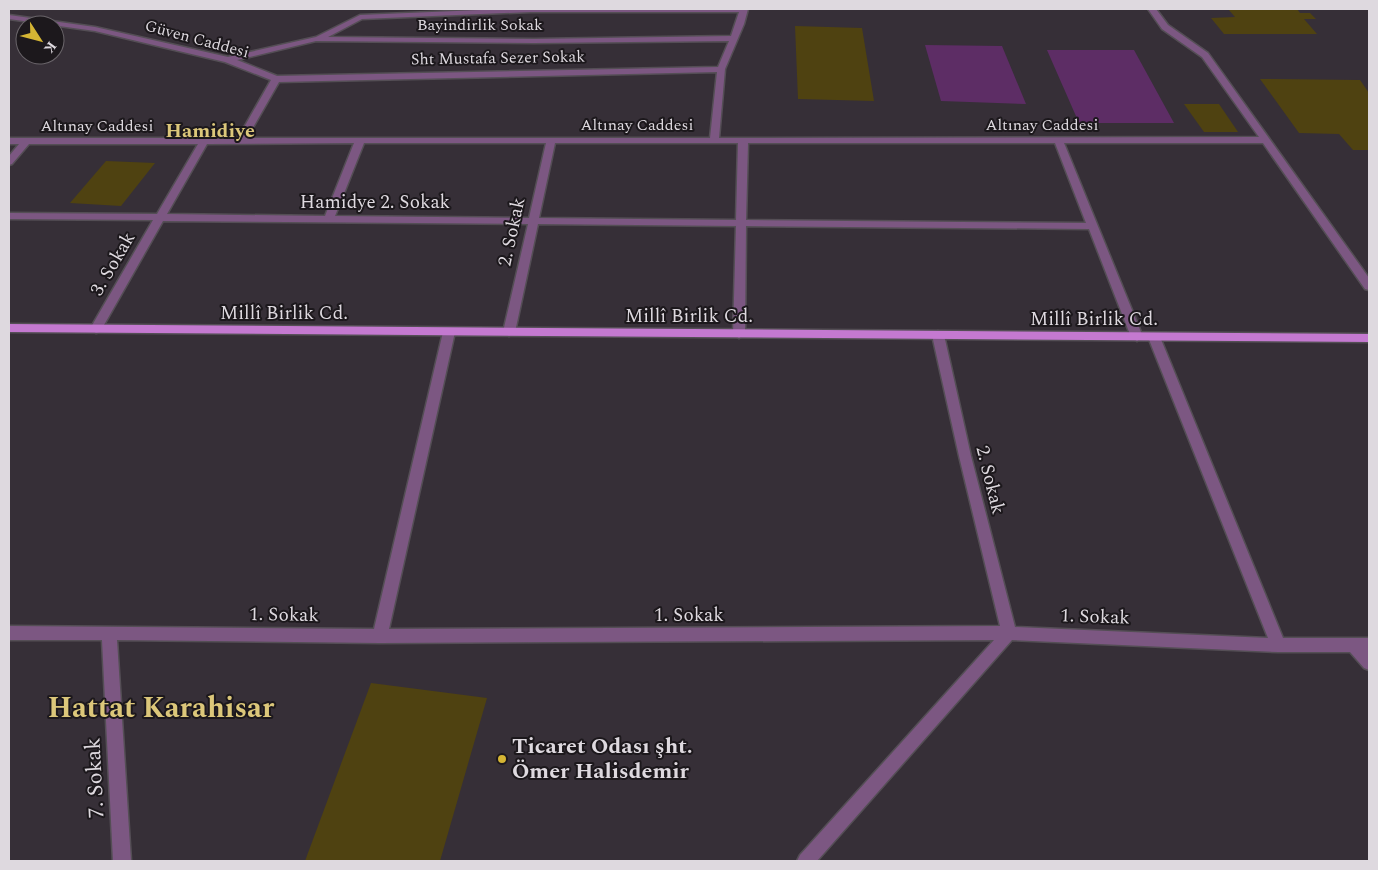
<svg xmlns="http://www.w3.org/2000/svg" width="1378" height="870" viewBox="0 0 1378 870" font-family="Spectral,serif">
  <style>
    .green { fill: #5d2d65 }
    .building { fill: #4f4211 }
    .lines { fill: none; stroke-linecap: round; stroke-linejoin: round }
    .minor-casing { stroke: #544e55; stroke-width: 3 }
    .primary-casing { stroke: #544e55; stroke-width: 3 }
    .minor { fill: #7c5782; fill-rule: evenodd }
    .primary { fill: #c479d0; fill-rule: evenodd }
    .poi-dot { fill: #d5b534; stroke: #1c181c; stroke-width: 2 }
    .labels { text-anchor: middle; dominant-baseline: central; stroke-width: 4; stroke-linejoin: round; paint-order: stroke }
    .far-street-label { font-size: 16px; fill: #ded9df; stroke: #1c181c }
    .street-label { font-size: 19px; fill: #ded9df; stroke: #1c181c }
    .far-district-label { font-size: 20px; font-weight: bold; fill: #dcc77a; stroke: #1c181c }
    .near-poi-label { font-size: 22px; font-weight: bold; fill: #ded9df; stroke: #1c181c; text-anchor: start }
    .near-street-label { font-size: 22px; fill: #ded9df; stroke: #1c181c }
    .near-district-label { font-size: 29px; font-weight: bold; fill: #dcc77a; stroke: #1c181c }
  </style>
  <rect width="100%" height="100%" fill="#362f37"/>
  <g class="green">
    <polygon points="925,45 1002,46 1026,104 941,101"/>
    <polygon points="1047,50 1134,50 1174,123 1079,123"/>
  </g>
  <g class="building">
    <polygon points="1228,9 1297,9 1300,13 1310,13 1316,19 1304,19 1317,34 1224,34 1211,18 1235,17"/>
    <polygon points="795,26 862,28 874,101 798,99"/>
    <polygon points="1260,79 1360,80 1369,93 1369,150 1353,150 1339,134 1299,133"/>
    <polygon points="1184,104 1219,104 1238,132 1204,132"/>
    <polygon points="106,161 155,163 121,206 70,203"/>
    <polygon points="371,683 487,698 440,861 305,861"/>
  </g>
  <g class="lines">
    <defs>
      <g id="minor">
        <path d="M504,9H748L744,24L725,69L719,138L1259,137L1202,57L1162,29L1148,9H1156L1168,25L1208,53L1369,278V290L1365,289L1263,143H1064L1143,337L1137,341L1131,337L1089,229L746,226L745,334L739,338L733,334L736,226L538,224L515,332L509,336L503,332L528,224L163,221L100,332L96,333L90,329L153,220L9,219V213L157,214L198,144H29L12,164L9,165V156L19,144H9V138H238L271,80L225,62L95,31L9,19V15L95,27L228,57L316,37L360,15ZM531,12H739L731,36L534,39L328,37L362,19ZM316,41L534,43L729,41L718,67L277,76L237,60ZM717,72L710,138H247L279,82ZM354,143L325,216L167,214L207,144ZM364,143H546L529,218L335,216ZM555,143H738L736,220L539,218ZM748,143H1055L1086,223L746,220Z"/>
        <polygon points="449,328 455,332 389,629 1000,626 959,456 932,335 938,331 944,335 971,456 1015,627 1268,638 1148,337 1154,333 1160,337 1283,638 1369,638 1369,670 1364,668 1350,652 1278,652 1012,640 817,861 797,861 800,855 994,640 380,643 117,640 131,861 113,861 102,640 9,640 9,626 374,629 443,332"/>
      </g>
      <polygon id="primary" points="9,324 1369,334 1369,342 9,332"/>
    </defs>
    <use href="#minor" class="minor-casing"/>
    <use href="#primary" class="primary-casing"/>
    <use href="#minor" class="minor"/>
    <use href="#primary" class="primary"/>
  </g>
  <circle class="poi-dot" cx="502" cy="759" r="5"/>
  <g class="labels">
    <g class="far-street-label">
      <text x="480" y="25">Bayindirlik Sokak</text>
      <text transform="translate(197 39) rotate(15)">Güven Caddesi</text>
      <text transform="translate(498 58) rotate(-1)">Sht Mustafa Sezer Sokak</text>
      <text x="637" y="125">Altınay Caddesi</text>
      <text x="1042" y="125">Altınay Caddesi</text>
      <text x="97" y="126">Altınay Caddesi</text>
    </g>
    <g class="street-label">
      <text x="375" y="202">Hamidye 2. Sokak</text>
      <text transform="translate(512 232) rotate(-78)">2. Sokak</text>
      <text transform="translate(113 264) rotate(-60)">3. Sokak</text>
      <text x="284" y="313">Millî Birlik Cd.</text>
      <text x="689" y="316">Millî Birlik Cd.</text>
      <text x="1094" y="319">Millî Birlik Cd.</text>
      <text transform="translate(990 480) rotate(76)">2. Sokak</text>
      <text transform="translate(284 615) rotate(1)">1. Sokak</text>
      <text x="689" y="615">1. Sokak</text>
      <text transform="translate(1095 617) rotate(2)">1. Sokak</text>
    </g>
    <g class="far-district-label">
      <text x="210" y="131">Hamidiye</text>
    </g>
    <g class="near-poi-label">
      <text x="512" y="746">Ticaret Odası şht.<tspan x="512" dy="25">Ömer Halisdemir</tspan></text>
    </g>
    <g class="near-street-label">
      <text transform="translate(95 778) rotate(-93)">7. Sokak</text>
    </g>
    <g class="near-district-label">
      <text x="161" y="708">Hattat Karahisar</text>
    </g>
  </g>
  <rect width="1378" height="870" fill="none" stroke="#ded9df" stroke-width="20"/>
  <g transform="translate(40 40) rotate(126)"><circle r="24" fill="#1c181c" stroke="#6a656a"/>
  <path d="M0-4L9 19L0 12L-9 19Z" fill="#d5b534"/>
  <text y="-8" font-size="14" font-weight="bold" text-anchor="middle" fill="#ded9df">K</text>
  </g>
</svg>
